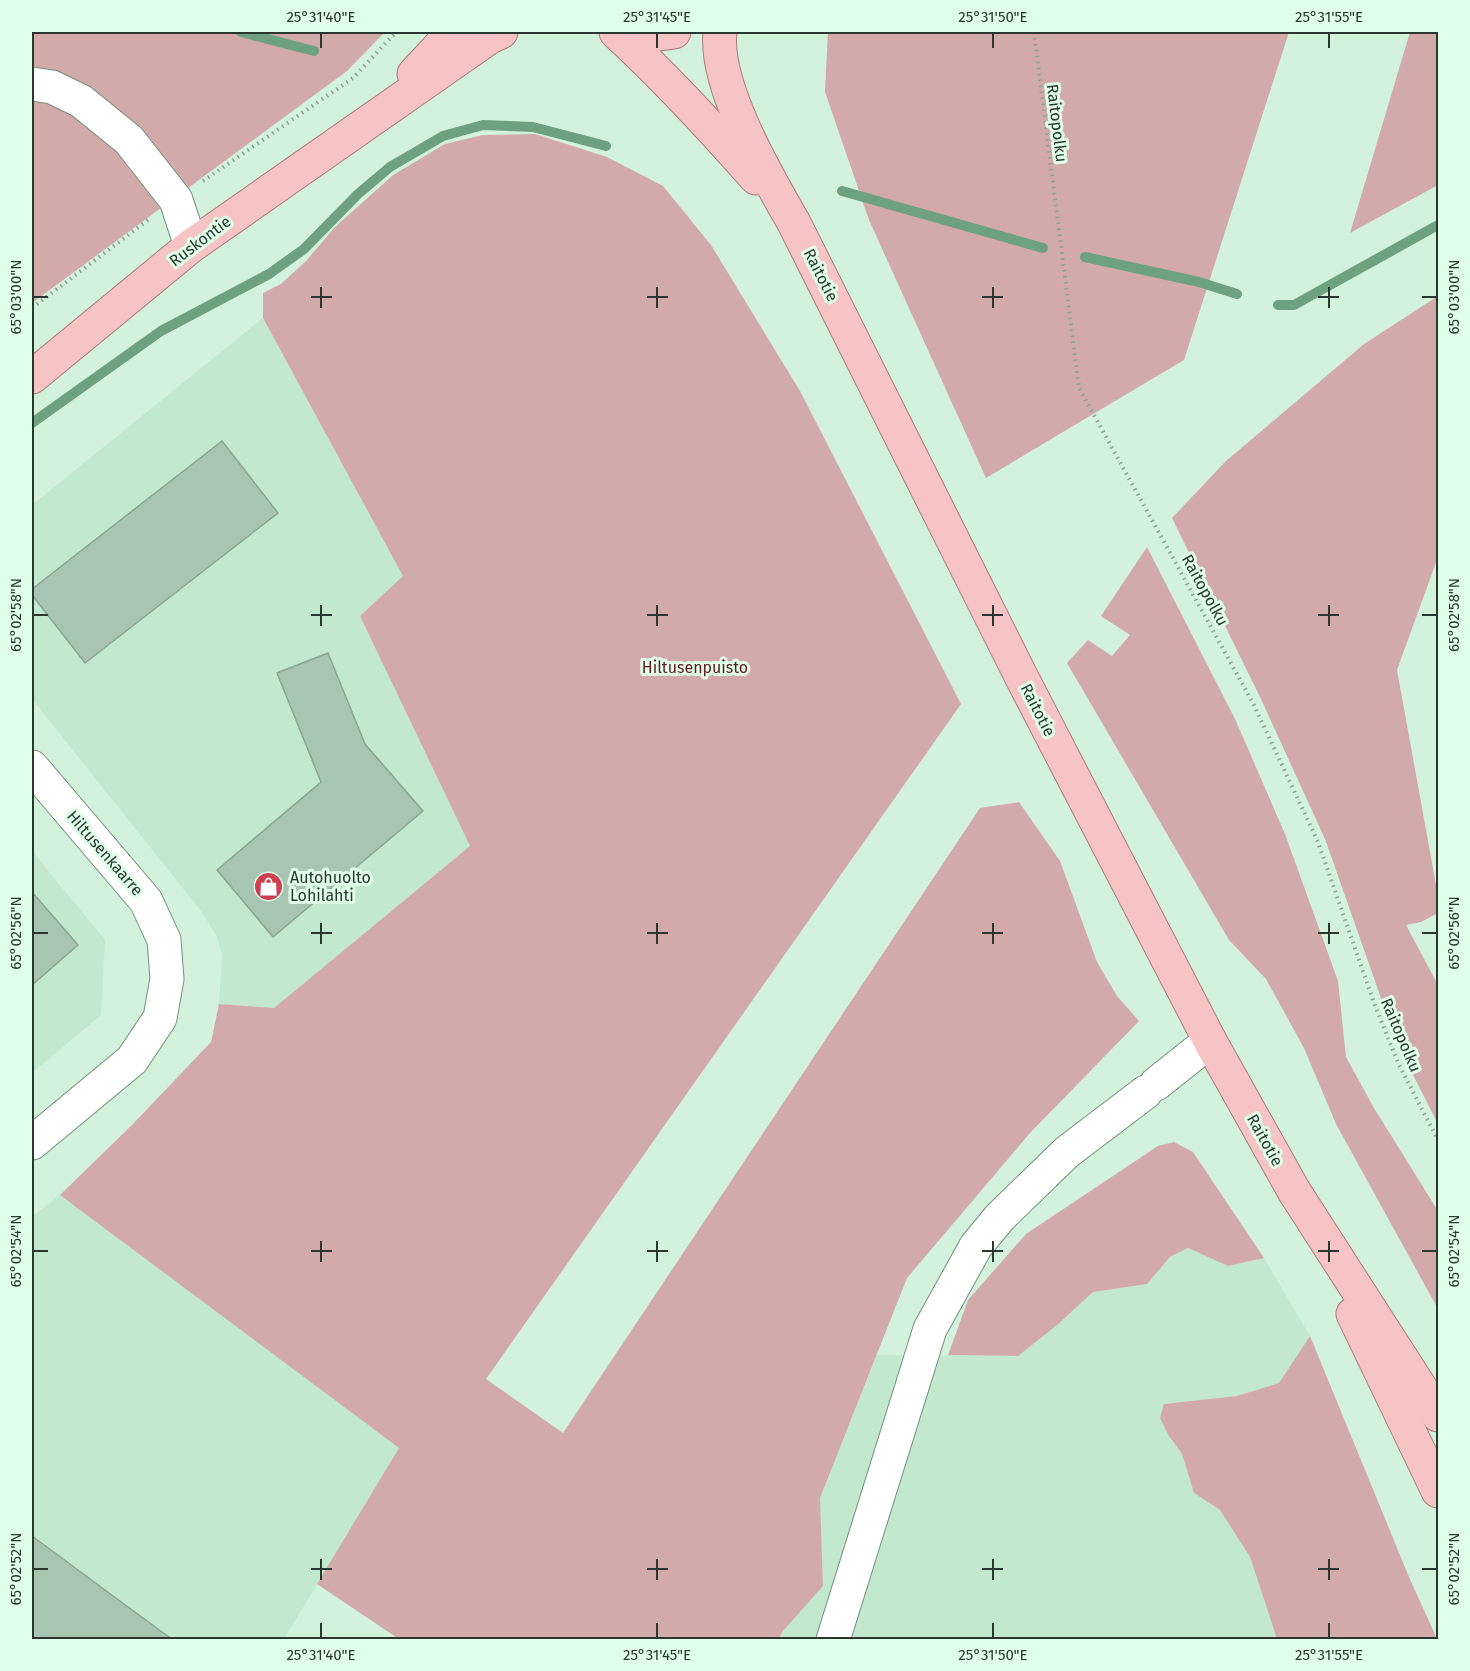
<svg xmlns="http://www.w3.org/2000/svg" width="1470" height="1671" viewBox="0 0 1470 1671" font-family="'Fira Sans',sans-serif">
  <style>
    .built { fill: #c2e9ce }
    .green { fill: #d3aaaa }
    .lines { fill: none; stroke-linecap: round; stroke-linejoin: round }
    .stream { stroke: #6ea17f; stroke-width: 10 }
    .building { fill: #a7c5b0; stroke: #88a691; stroke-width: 1.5 }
    .minor-casing { stroke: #73907c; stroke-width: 35 }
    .major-casing { stroke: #ab7977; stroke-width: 35 }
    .path { stroke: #8ba392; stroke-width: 4; stroke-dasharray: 1.5 4.5; stroke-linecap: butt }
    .minor { stroke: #fff; stroke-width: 33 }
    .major { stroke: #f7c4c5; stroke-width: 33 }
    .ticks { fill: none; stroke: #2a372e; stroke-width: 2 }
    .labels { text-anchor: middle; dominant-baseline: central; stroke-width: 6; stroke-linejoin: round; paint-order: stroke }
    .street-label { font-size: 16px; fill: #2a372e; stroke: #dfffe8 }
    .park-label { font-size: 16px; fill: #601720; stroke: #dfffe8 }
    .poi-label { font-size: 16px; fill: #2a372e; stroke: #dfffe8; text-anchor: start }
    .neatline { fill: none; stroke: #2a372e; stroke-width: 2 }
    .ticks-label { font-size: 15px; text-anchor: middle; fill: #2a372e }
  </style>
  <rect width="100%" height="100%" fill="#d2f2db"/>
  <g class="built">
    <polygon points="263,318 404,577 360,616 470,846 274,1008 219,1004 222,956 217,937 201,911 32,699 32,505"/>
    <polygon points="32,851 105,940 101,1015 32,1073"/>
    <polygon points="60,1195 400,1448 284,1639 32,1640 32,1217"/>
    <polygon points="1188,1248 1228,1266 1264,1258 1310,1336 1279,1383 1237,1396 1165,1404 1169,1436 1182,1454 1194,1493 1220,1510 1250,1557 1277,1639 779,1640 783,1631 823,1586 820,1498 877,1355 1018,1356 1056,1326 1093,1292 1147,1284 1170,1257"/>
  </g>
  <g class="green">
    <polygon points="32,32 385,32 347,71 32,303"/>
    <polygon points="828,32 1289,32 1184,360 986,478 869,220 825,92"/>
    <polygon points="1410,32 1438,32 1438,185 1350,233"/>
    <polygon points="535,134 607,157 663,186 711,245 800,391 961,704 486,1379 563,1433 980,808 1019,802 1060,861 1097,962 1117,996 1139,1021 1030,1133 907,1278 820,1498 823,1586 783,1631 779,1639 399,1639 317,1584 399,1448 60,1195 132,1125 211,1042 219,1004 274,1008 470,846 360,616 403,576 263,318 263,293 281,284 306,261 335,227 393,175 445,144 483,135"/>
    <polygon points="1438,296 1438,557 1397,670 1438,896 1438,908 1436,914 1421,922 1406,925 1438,985 1438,1124 1407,1063 1382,1001 1325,839 1261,699 1172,518 1226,461 1364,344"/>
    <polygon points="1147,547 1235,719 1285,834 1338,981 1346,1057 1374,1108 1438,1211 1438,1309 1336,1124 1304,1048 1266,979 1229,940 1067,663 1088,640 1112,656 1130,635 1101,616"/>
    <polygon points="1174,1142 1193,1152 1264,1258 1228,1266 1188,1248 1170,1257 1147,1284 1093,1292 1056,1326 1018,1356 948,1355 968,1300 1026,1234 1158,1146"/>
    <polygon points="1310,1336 1409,1577 1437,1639 1277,1639 1250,1557 1220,1510 1194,1493 1182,1454 1169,1436 1160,1418 1164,1404 1237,1396 1279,1383"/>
  </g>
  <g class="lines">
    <g class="stream">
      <polyline points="241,32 314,51"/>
      <polyline points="842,191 1043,248"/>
      <polyline points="1085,257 1199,282 1237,294"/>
      <polyline points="1278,305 1294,305 1438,225"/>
      <polyline points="32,423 161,331 269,274 304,249 358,194 390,167 443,136 483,125 533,127 606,146"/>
    </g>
  </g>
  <g class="building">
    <polygon points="222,441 278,513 85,663 32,595 32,589"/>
    <polygon points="328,653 365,744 423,811 273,937 217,870 321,782 277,673"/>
    <polygon points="32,892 78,945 32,985"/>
    <polygon points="32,1536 109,1593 173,1640 32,1640"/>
  </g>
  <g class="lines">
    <defs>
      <g id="minor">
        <polyline points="32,84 52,87 81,101 129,140 176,200 191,246"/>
        <polyline points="32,767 146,901 164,940 167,979 160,1018 132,1060 32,1143"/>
        <polyline points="1156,1084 1210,1041"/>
        <polyline points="833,1640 930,1329 976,1246 1000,1217 1067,1152 1146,1092"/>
      </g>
      <g id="major">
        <path d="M616,32C666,78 711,127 756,178"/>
        <polyline points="622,32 646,36 674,32"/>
        <path d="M720,32C714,86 767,176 794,223L1023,680L1210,1041L1294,1191L1438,1415"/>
        <polyline points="414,74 453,32"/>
        <polyline points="32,377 191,246 490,37 501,32"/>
        <polyline points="1353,1314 1438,1491"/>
      </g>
    </defs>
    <use href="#minor" class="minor-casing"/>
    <use href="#major" class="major-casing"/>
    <g class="path">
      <polyline points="1034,32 1079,388 1253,703 1318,842 1374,1003 1399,1065 1438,1140"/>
      <polyline points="203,181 353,78 396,32"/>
      <polyline points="32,308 148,220"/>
    </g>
    <use href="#minor" class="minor"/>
    <use href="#major" class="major"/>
  </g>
  <path class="ticks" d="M321,33V48M657,33V48M993,33V48M1329,33V48M321,287V308M657,287V308M993,287V308M1329,287V308M33,297H48M311,297H332M647,297H668M982,297H1003M1318,297H1339M1422,297H1437M321,605V626M657,605V626M993,605V626M1329,605V626M33,615H48M311,615H332M647,615H668M982,615H1003M1318,615H1339M1422,615H1437M321,923V944M657,923V944M993,923V944M1329,923V944M33,933H48M311,933H332M647,933H668M982,933H1003M1318,933H1339M1422,933H1437M321,1241V1262M657,1241V1262M993,1241V1262M1329,1241V1262M33,1251H48M311,1251H332M647,1251H668M982,1251H1003M1318,1251H1339M1422,1251H1437M321,1559V1580M657,1559V1580M993,1559V1580M1329,1559V1580M33,1569H48M311,1569H332M647,1569H668M982,1569H1003M1318,1569H1339M1422,1569H1437M321,1623V1638M657,1623V1638M993,1623V1638M1329,1623V1638"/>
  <defs>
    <symbol id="shop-disc" viewBox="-11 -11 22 22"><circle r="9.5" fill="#cf3f52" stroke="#dfffe8"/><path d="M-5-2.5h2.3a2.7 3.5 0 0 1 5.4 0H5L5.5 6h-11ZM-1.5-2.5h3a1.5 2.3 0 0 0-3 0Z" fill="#fff"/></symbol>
  </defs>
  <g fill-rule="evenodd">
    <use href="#shop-disc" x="252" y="870" width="33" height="33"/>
  </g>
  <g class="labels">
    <g class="street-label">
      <text transform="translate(1057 123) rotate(83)">Raitopolku</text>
      <text transform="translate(200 241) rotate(-37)">Ruskontie</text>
      <text transform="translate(821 275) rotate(63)">Raitotie</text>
      <text transform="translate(1205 590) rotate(61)">Raitopolku</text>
      <text transform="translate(1038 710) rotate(63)">Raitotie</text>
      <text transform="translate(105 853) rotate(49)">Hiltusenkaarre</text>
      <text transform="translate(1401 1035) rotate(67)">Raitopolku</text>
      <text transform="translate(1265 1140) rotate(61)">Raitotie</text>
    </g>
    <g class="park-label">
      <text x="695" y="667">Hiltusenpuisto</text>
    </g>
    <g class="poi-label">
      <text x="290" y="877">Autohuolto<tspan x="290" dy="18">Lohilahti</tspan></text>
    </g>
  </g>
  <rect width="1470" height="1671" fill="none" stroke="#dfffe8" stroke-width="66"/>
  <rect x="33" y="33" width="1404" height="1605" class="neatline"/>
  <g class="ticks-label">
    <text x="321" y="22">25°31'40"E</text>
    <text x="657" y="22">25°31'45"E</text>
    <text x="993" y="22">25°31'50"E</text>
    <text x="1329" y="22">25°31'55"E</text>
    <text transform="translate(16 297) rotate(-90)" y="5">65°03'00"N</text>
    <text transform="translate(1454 297) rotate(-90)" y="5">65°03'00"N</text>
    <text transform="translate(16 615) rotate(-90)" y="5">65°02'58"N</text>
    <text transform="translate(1454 615) rotate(-90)" y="5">65°02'58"N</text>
    <text transform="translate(16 933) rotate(-90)" y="5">65°02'56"N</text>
    <text transform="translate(1454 933) rotate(-90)" y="5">65°02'56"N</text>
    <text transform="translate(16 1251) rotate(-90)" y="5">65°02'54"N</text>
    <text transform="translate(1454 1251) rotate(-90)" y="5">65°02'54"N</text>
    <text transform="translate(16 1569) rotate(-90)" y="5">65°02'52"N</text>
    <text transform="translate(1454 1569) rotate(-90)" y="5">65°02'52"N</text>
    <text x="321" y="1660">25°31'40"E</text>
    <text x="657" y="1660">25°31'45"E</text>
    <text x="993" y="1660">25°31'50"E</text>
    <text x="1329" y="1660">25°31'55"E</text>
  </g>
</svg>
